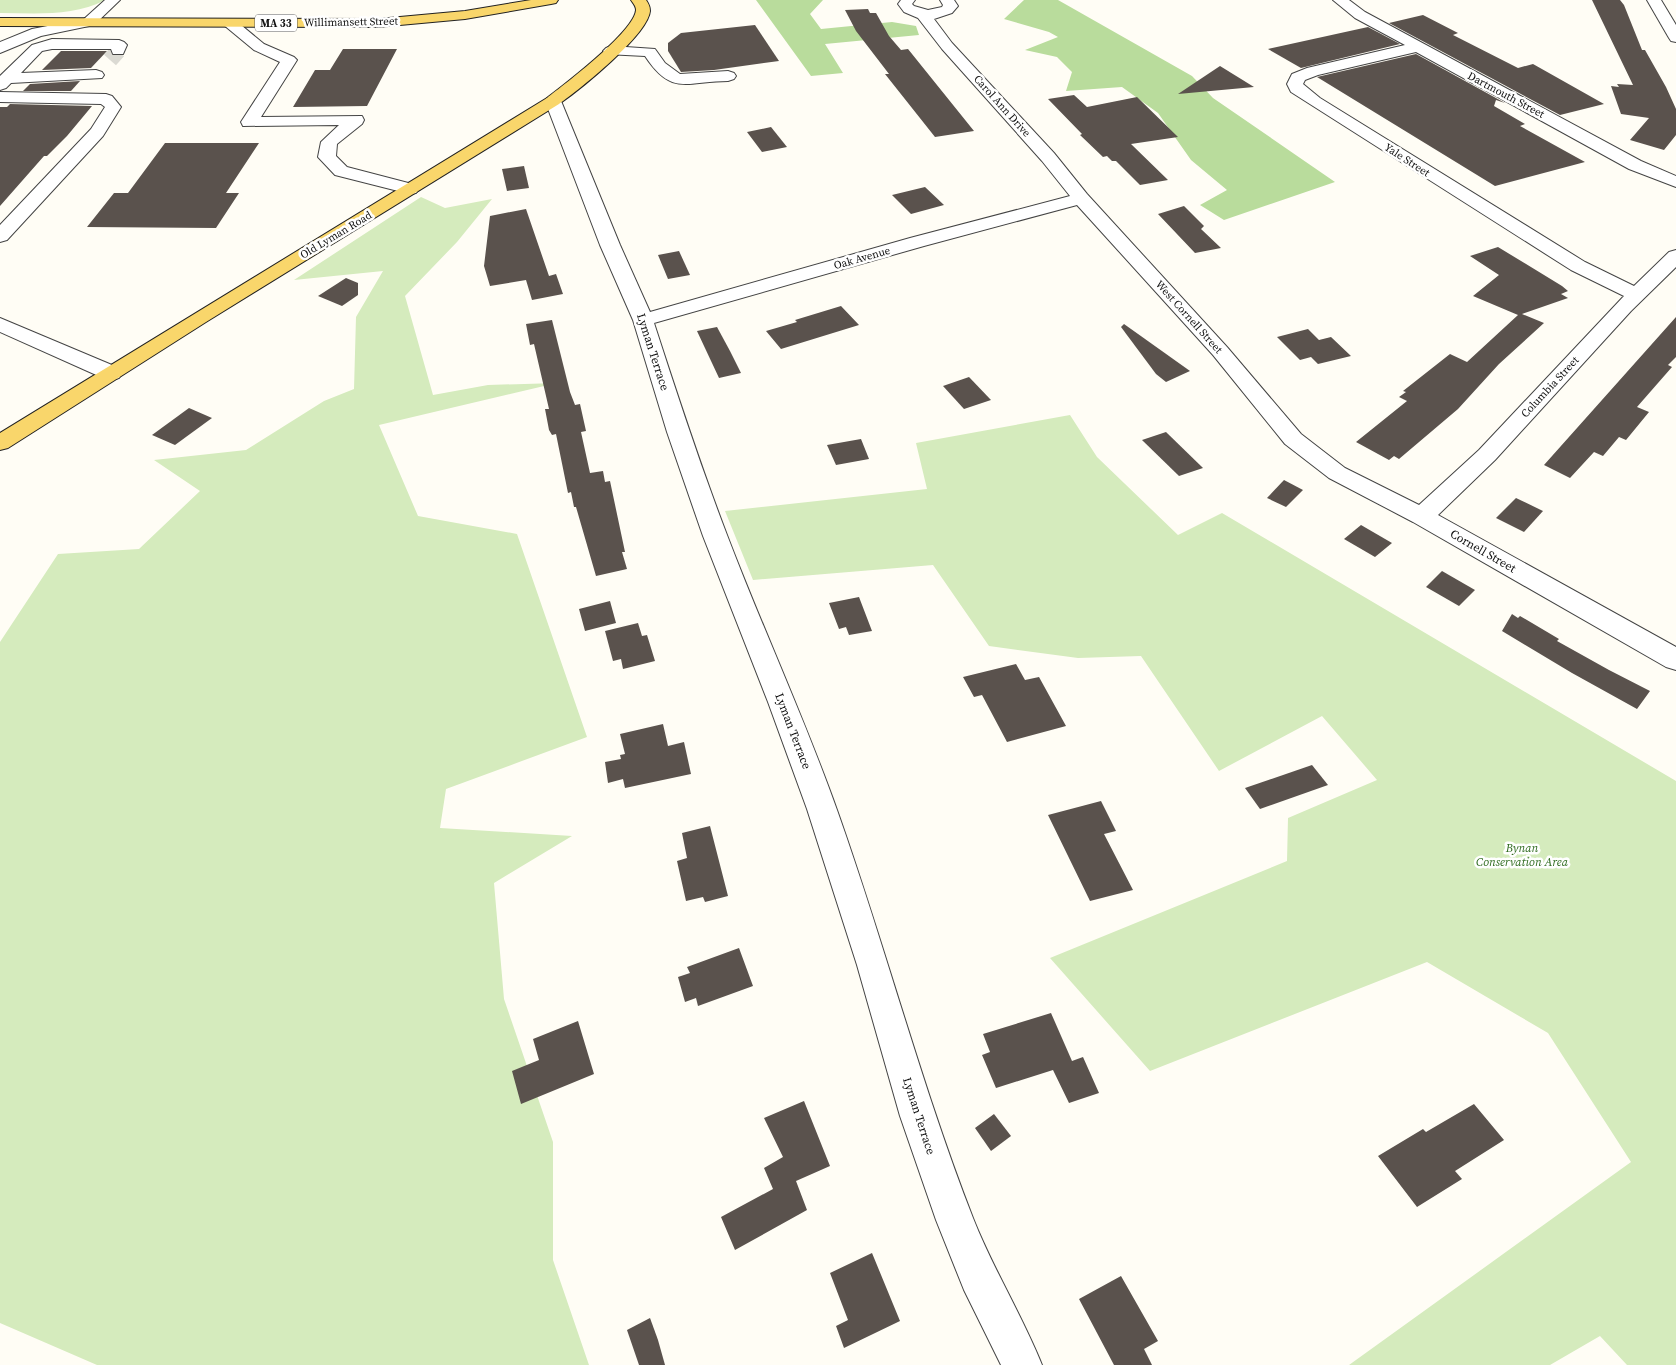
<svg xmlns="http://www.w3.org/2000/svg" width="1676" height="1365" viewBox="0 0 1676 1365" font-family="'Source Serif 4',serif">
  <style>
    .green { fill: #d5ebbd }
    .forest { fill: #b9dc9c }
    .building { fill: #5a524d }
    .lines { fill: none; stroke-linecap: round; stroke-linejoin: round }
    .minor-tunnel { stroke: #dbdad3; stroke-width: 16; stroke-dasharray: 16 8; stroke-linecap: butt }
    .minor-casing { stroke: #444; stroke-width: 2 }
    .major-casing { stroke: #222; stroke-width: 2 }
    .minor { fill: #fff; fill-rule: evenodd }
    .major { fill: #f9d66b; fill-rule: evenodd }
    .labels { text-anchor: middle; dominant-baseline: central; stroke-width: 5; stroke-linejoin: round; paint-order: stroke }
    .far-street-label { font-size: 11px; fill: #111; stroke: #fff }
    .shield { fill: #fff; stroke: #585858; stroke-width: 1 }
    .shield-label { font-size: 11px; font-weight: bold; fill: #111 }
    .street-label { font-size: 12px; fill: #111; stroke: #fff }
    .park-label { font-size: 12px; font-style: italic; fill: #2f6b1f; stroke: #fff }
  </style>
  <rect width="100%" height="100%" fill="#fffdf5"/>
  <g class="green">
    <path d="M0,0H105C73,17 35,13 0,13Z"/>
    <polygon points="421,197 445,208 492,199 457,242 405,296 433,395 488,385 557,383 379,425 418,516 517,534 587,737 446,789 440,828 572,836 494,883 504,999 553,1142 553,1260 589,1365 97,1365 0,1323 0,642 58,554 139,549 200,491 154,460 246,450 324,401 354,389 356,317 383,271 294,280"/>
    <polygon points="1070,415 1097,457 1178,535 1222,513 1676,781 1676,1365 1627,1365 1600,1336 1550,1365 1349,1365 1631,1162 1548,1033 1427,962 1150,1071 1050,958 1287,861 1288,818 1377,780 1322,716 1219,771 1141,656 1078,658 989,646 933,565 753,580 725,511 927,489 916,443"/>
  </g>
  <g class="forest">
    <polygon points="756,0 823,0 810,14 821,29 892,22 916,26 919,35 825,44 843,73 811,76"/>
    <polygon points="1024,0 1058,0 1192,76 1213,98 1335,182 1224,220 1200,205 1227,190 1191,160 1158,113 1122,87 1066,91 1072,72 1057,57 1025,50 1058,37 1049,32 1004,19"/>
  </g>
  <g class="building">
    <polygon points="1592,0 1620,0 1624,5 1642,50 1645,50 1666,87 1676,109 1676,135 1664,150 1630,140 1649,118 1621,114 1611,86 1619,87 1617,84 1633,85"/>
    <polygon points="868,9 870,13 876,13 889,36 901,50 908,49 974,131 935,137 885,74 889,74 856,31 845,10"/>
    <polygon points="1423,15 1458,33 1453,35 1518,68 1533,64 1604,104 1560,115 1389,23"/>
    <polygon points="755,25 779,61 714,70 681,72 668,51 668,43 681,33"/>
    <polygon points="1368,27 1400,44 1301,68 1268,49"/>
    <polygon points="343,49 397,49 367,106 293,107 315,70 330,70"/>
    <polygon points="61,51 107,51 91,68 42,70"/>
    <polygon points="1416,54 1505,103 1496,100 1494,106 1525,124 1520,126 1585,162 1495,186 1317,77"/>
    <polygon points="1220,66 1254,87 1178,94"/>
    <polygon points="80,81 71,91 23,91 30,84"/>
    <polygon points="1074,95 1087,107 1137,97 1178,137 1131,144 1168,180 1140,185 1116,161 1112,161 1107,156 1103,157 1080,135 1082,134 1048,99"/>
    <polygon points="10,104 92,106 67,136 47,156 44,156 0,206 0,107 7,107"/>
    <polygon points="771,127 787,147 762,152 747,132"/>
    <polygon points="165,143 259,143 226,193 239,193 216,228 87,227 114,193 128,193"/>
    <polygon points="524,166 529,188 507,191 502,169"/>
    <polygon points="925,187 944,205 911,214 892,195"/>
    <polygon points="1184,206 1204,226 1201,229 1221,248 1195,253 1158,214"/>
    <polygon points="526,209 549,276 556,274 563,294 532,300 526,280 490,286 484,266 490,216"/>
    <polygon points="1498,247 1562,286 1568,291 1561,294 1568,298 1522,314 1544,323 1499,364 1458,409 1399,459 1394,456 1389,460 1356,442 1407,401 1399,397 1406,392 1403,391 1450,354 1467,362 1518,315 1473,296 1499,275 1470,256"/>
    <polygon points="679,251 690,275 668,279 658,255"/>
    <polygon points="346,278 358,283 358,295 342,306 318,296"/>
    <polygon points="841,306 859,325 781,349 766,331 797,322 795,320"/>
    <polygon points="1676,317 1676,357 1668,365 1672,367 1637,407 1649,412 1626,440 1619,437 1603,456 1594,452 1570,478 1544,465"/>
    <polygon points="552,320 570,392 575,405 580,404 586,431 581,432 590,473 603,471 605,482 610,481 625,552 622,552 627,569 596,576 576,507 574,507 571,492 568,493 556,434 552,435 549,430 545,409 549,409 534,344 530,345 526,324"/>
    <polygon points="1124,324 1190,371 1166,382 1156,374 1121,327"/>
    <polygon points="717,327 730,351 741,373 719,378 697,331"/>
    <polygon points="1308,329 1319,340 1331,337 1351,356 1318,364 1311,357 1300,360 1277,337"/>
    <polygon points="969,377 991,400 964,409 943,386"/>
    <polygon points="189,408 212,418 175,445 152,435"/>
    <polygon points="1166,432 1203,468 1179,476 1142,440"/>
    <polygon points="861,439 869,459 836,465 827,445"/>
    <polygon points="1284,480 1303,490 1286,507 1267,498"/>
    <polygon points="1516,498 1543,511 1524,532 1496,518"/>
    <polygon points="1361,525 1392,543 1375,557 1344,539"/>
    <polygon points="1442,571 1475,590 1459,606 1426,587"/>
    <polygon points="859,597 872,631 849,635 846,627 839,629 829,603"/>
    <polygon points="610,601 616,623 585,631 579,609"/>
    <polygon points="1512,614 1518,618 1520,616 1559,639 1557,641 1609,670 1650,691 1637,709 1572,673 1502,631"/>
    <polygon points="638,623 642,636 647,635 655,661 623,669 621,659 613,661 605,631"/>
    <polygon points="1016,664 1025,680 1039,677 1066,726 1007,742 982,695 974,697 963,677"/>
    <polygon points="663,724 668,746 684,742 691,774 625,788 623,779 608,783 605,762 621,759 620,755 625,754 620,734"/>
    <polygon points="1312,765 1328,785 1260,809 1245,788"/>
    <polygon points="1101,801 1116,831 1104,834 1133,890 1090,901 1048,815"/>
    <polygon points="710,826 728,896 705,902 703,897 686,901 677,861 687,858 682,833"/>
    <polygon points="739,948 753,986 698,1006 696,998 685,1002 678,977 690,973 687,967"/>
    <polygon points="1051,1013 1072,1061 1083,1057 1099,1093 1069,1103 1053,1070 996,1088 982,1055 990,1052 983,1034"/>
    <polygon points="578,1021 594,1074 521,1104 512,1071 539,1060 533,1039"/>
    <polygon points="804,1101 830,1166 796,1181 807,1210 735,1250 721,1217 773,1189 764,1168 783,1157 764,1118"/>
    <polygon points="1474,1104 1504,1140 1455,1171 1462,1179 1417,1207 1378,1156 1423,1129 1426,1132"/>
    <polygon points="994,1114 1011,1136 991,1151 975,1128"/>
    <polygon points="872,1253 900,1321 844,1348 836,1326 848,1320 830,1273"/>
    <polygon points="1121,1276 1158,1341 1144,1349 1152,1365 1114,1365 1079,1299"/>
    <polygon points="650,1318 658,1340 665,1365 639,1365 627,1330"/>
  </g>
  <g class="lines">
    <polyline class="minor-tunnel" points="110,60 118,51"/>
    <defs>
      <g id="minor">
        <polygon points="105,0 120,0 94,25 41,36 0,53 0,42 32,29 84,19"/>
        <path d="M901,0H915L912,4L914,6L928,10L942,7L943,5L940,0H954L958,6L952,13L934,19L952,43L1054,153L1087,194L1227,347L1301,434L1345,468L1419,505L1479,450L1624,296L1571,270L1291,92L1287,84L1292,74L1307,68L1405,45L1355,18L1333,0H1349L1365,12L1641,161L1676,176V187L1629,169L1416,52L1318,75L1305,80L1303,84L1320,98L1585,262L1634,286L1669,252L1676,250V267L1631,311L1495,460L1438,515L1676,647V670L1666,667L1413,522L1329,478L1285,444L1213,355L1077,205L924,246L654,323C677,394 700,465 727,535C762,627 804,717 837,810C885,945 921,1085 973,1218C993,1269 1022,1315 1042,1365H1001L964,1290L936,1220L900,1116L857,965L807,809L768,702L703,536L667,432L633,320L600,245L545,101L547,98H559L561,101L620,245L650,312L910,238L1070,196L1042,161L942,49L918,18L904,12L898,4Z"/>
        <polygon points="1647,0 1661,0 1676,25 1676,42 1671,41 1669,38"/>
        <polygon points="230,19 235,20 264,44 294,57 297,60 261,117 362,116 364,120 362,124 337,144 336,156 347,167 416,185 419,189 416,193 410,194 335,175 318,157 321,142 339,125 243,126 241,122 280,62 254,50 225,26 223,23 225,20"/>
        <polygon points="52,39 119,40 124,42 127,45 123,54 113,54 111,49 52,49 42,51 21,73 96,70 102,72 104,75 102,78 11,83 6,88 0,90 0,76 32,45"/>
        <path d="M611,46L655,49L665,63L680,74L728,71L734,73L736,76L734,79L728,81C687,81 672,97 645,56L606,54L603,51L606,48Z"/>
        <polygon points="0,92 106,94 112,96 121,107 103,136 7,240 0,242 0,225 91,129 105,107 101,104 0,102"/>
        <polygon points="0,318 119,368 122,373 119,378 111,380 103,378 0,332"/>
      </g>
      <g id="major">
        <polygon points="531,0 558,0 556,3 551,4 465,19 378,27 0,26 0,18 378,19 465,11"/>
        <path d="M631,0H646C648,3 650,6 650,11C648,35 579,90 559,104L206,322L8,448L0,450V433L547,98C565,84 634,32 636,10C636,6 633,3 631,0Z"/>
      </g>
    </defs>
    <use href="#minor" class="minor-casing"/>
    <use href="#major" class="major-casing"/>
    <use href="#minor" class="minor"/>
    <use href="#major" class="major"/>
  </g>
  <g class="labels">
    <g class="far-street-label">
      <text transform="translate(351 22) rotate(-1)">Willimansett Street</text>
      <text transform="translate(1506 95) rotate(28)">Dartmouth Street</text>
      <text transform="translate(1002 106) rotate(48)">Carol Ann Drive</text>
      <text transform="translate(1407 160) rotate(33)">Yale Street</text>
      <text transform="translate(336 235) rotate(-31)">Old Lyman Road</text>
      <text transform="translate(862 258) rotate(-16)">Oak Avenue</text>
      <text transform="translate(1189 317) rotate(48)">West Cornell Street</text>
      <text transform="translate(1550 387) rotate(-47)">Columbia Street</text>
    </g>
    <rect class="shield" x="255" y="14.5" width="42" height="17" rx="4"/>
    <g class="shield-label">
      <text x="276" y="23">MA 33</text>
    </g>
    <g class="street-label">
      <text transform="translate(653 352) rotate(72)">Lyman Terrace</text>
      <text transform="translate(1483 551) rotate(30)">Cornell Street</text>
      <text transform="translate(793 731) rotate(69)">Lyman Terrace</text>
      <text transform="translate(919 1116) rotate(72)">Lyman Terrace</text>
    </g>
    <g class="park-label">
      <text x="1522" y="848">Bynan<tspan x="1522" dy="14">Conservation Area</tspan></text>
    </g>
  </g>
</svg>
